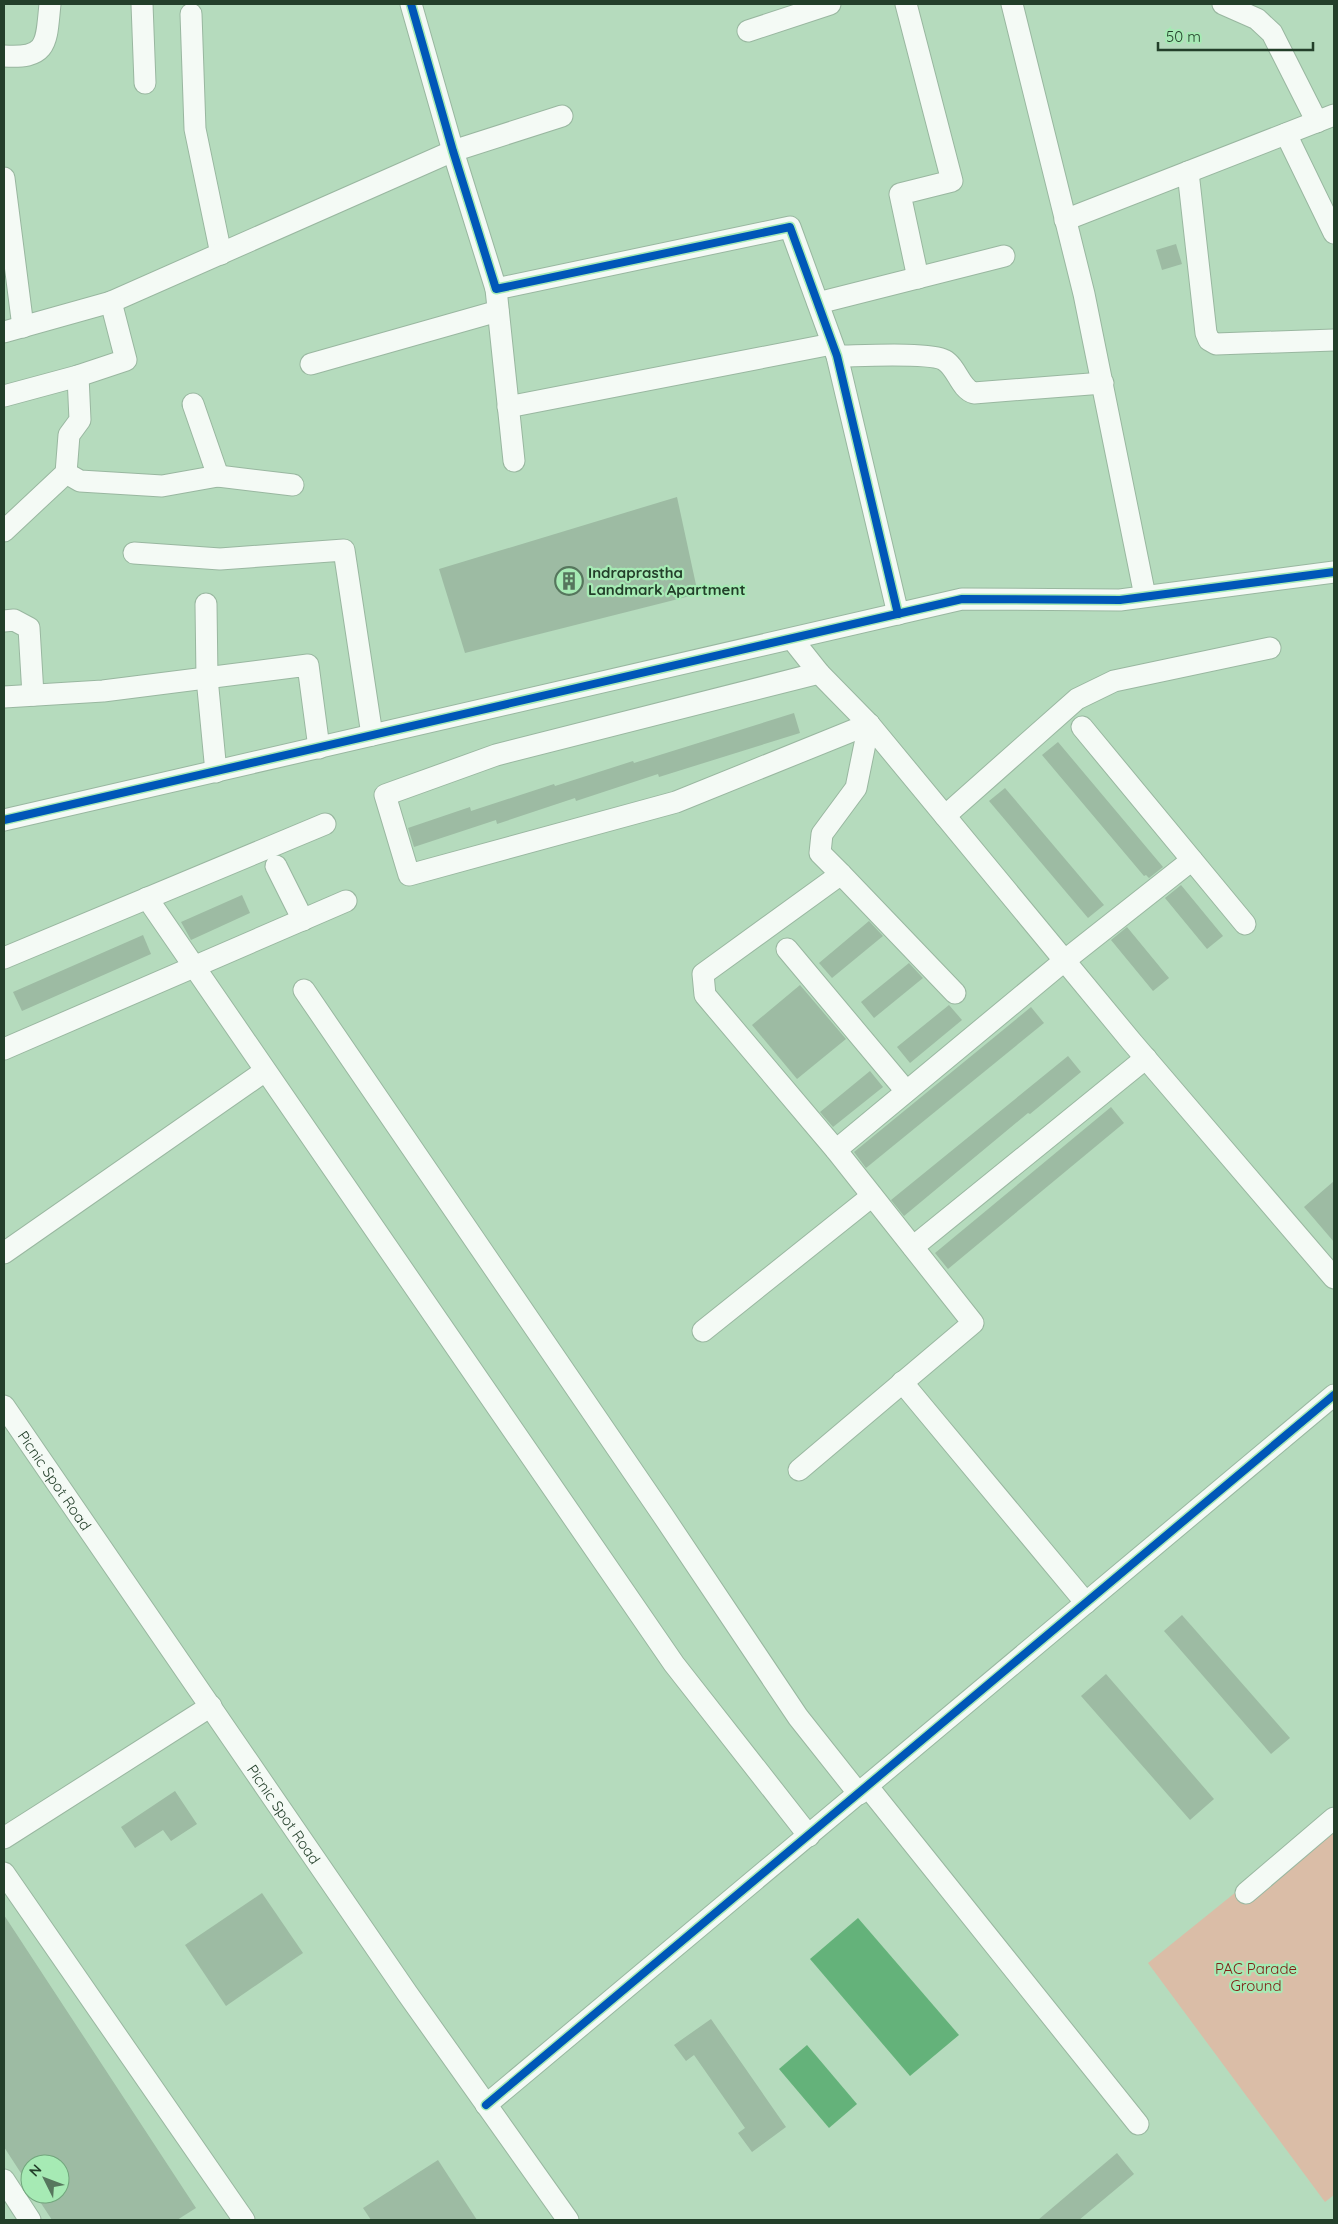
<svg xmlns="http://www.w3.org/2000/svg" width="1338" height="2224" viewBox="0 0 1338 2224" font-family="Quicksand,sans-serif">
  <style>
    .green { fill: #dabda7 }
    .water { fill: #64b27a }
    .building { fill: #9dbba3 }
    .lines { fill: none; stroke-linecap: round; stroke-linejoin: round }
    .minor-casing { stroke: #99b7a0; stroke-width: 23 }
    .minor { stroke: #f4faf5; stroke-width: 21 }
    .cycleway-casing { stroke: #a6eab4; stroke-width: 11 }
    .cycleway { stroke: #0057b8; stroke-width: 8 }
    .labels { text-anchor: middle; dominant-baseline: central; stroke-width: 4.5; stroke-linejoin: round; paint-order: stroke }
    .poi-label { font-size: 15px; font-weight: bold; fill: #233f2a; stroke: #a6eab4; text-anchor: start }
    .street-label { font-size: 15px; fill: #233f2a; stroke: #a6eab4 }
    .park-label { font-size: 15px; fill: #7f2016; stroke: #a6eab4 }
  </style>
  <rect width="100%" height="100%" fill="#b5dbbd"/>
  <polygon class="green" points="1334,1813 1334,2195 1325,2202 1148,1963"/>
  <g class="water">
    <polygon points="858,1918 959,2035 910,2076 810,1959"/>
    <polygon points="807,2045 857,2104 829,2128 779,2069"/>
  </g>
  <g class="building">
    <polygon points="1176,244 1182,264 1162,270 1156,250"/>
    <polygon points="677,497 698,594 465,653 439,569"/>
    <polygon points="794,713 800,733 659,777 658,774 576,801 575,798 497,824 496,820 414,847 408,828 470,807 471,811 554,784 555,786 633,761 634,763"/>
    <polygon points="1058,742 1163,867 1149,878 1146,875 1144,876 1042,755"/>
    <polygon points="1005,788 1104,905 1088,918 989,801"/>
    <polygon points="1181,885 1223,936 1207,949 1165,898"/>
    <polygon points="242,895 250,913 191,940 181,922"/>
    <polygon points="869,921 883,936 832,978 819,963"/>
    <polygon points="1127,927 1169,978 1153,991 1111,940"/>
    <polygon points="143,935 151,954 22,1011 13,992"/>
    <polygon points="909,963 923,978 874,1018 861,1002"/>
    <polygon points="800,985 846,1039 797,1079 752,1025"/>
    <polygon points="949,1005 962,1020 910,1063 897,1047"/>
    <polygon points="1031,1007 1044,1023 866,1168 854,1152"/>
    <polygon points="1068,1056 1081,1072 1030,1114 1028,1113 904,1216 891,1200"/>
    <polygon points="870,1071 883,1087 833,1127 820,1112"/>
    <polygon points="1111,1107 1124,1123 948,1269 935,1253"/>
    <polygon points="1334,1181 1334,1242 1304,1207"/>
    <polygon points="1182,1615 1290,1738 1271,1754 1164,1631"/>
    <polygon points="1106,1674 1214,1799 1190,1820 1081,1696"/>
    <polygon points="175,1791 197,1824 171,1841 163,1830 135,1848 121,1827"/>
    <polygon points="262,1893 303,1953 226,2006 185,1945"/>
    <polygon points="4,1915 196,2208 177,2220 52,2220 35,2194 60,2194 60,2164 30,2164 30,2187 4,2147"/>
    <polygon points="711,2019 786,2127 752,2152 738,2133 745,2128 694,2055 686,2061 674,2045"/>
    <polygon points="1117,2153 1134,2174 1079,2220 1038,2220"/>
    <polygon points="438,2160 477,2220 371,2220 363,2208"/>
  </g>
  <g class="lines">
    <defs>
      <g id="minor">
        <polyline points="142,4 145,83"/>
        <polyline points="411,4 453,151 496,289 514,461"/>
        <polyline points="906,4 952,181 900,194 918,278"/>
        <polyline points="1012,4 1084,294 1145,596"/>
        <polyline points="1223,4 1257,19 1272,33 1317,122"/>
        <polyline points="191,14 195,129 221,254"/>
        <polyline points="748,31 830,4"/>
        <path d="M4,56C49,59 46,42 50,4"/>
        <polyline points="1286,134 1334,233"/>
        <polyline points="1188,172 1206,333 1209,340 1216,344 1334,340"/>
        <polyline points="4,178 23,327"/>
        <polyline points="1065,220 1334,115"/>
        <polyline points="496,289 790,227 837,356 898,614"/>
        <polyline points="818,303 1004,256"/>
        <polyline points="4,332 111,302 453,151 562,116"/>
        <path d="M837,356C857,356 930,352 944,360C957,367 960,389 974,393L1103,383"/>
        <polyline points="311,364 498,311"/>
        <polyline points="4,396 78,376 126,360 111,302"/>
        <polyline points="193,404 218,476"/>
        <polyline points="508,407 832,344"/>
        <polyline points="66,473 80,481 162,486 218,476 293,485"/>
        <polyline points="4,531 66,473 69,435 80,420 78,376"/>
        <polyline points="134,553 220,559 344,550 372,735"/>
        <polyline points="206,604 207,678 216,772"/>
        <polyline points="4,621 14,620 29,628 33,695"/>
        <polyline points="792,639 819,673 869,724 1131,1041 1334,1278"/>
        <polyline points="819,673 496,755 385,795 409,875 676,802 869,724"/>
        <polyline points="4,697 103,691 308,665 319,748"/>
        <polyline points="1082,727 1245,924"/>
        <polyline points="945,816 1077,699 1114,681 1270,648"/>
        <polyline points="4,820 962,599 1120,600 1334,572"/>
        <polyline points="276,866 303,920"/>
        <polyline points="841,874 820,853 822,834 856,788 869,724"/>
        <polyline points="147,898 674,1664 809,1836"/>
        <polyline points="787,949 906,1091"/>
        <polyline points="4,958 325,824"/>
        <polyline points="304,990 662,1514 798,1717 859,1794"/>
        <polyline points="4,1049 346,901"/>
        <polyline points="836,1150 705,995 703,974 841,874 955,993"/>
        <polyline points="913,1247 1146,1058"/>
        <polyline points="4,1253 265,1071"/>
        <polyline points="703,1331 872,1196"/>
        <polyline points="902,1382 1086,1603"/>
        <path id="s1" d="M4,1406L407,1993L568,2220"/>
        <polyline points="799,1470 973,1323 836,1150 1064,961 1192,860"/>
        <polyline points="868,1787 1138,2124"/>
        <polyline points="4,1838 211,1706"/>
        <polyline points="4,1873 244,2220"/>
        <polyline points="1246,1893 1334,1818"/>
        <polyline points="486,2105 1334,1395"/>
        <polyline points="4,2180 30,2220"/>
      </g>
    </defs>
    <use href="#minor" class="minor-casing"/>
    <use href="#minor" class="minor"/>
    <defs>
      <g id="cycleway">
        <polyline points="411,4 453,151 496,289 790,227 837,356 898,614"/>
        <polyline points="4,820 962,599 1120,600 1334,572"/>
        <polyline points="486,2105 1334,1395"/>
      </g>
    </defs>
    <use href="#cycleway" class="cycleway-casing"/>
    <use href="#cycleway" class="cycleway"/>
  </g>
  <defs>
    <symbol id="building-ring" viewBox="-11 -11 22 22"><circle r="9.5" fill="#a6eab4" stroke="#56765d" stroke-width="1.5"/><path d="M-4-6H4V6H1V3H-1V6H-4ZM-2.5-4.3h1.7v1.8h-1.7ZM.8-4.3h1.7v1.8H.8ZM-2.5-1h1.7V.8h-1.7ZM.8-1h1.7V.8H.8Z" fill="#56765d"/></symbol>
  </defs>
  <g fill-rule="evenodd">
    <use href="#building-ring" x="553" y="565" width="32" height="32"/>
  </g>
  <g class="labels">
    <g class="poi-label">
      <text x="588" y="572">Indraprastha<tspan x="588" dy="17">Landmark Apartment</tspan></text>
    </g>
    <g class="street-label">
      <text stroke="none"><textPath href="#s1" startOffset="90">Picnic Spot Road</textPath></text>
      <text stroke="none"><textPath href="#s1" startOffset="495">Picnic Spot Road</textPath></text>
    </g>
    <g class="park-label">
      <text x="1256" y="1968">PAC Parade<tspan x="1256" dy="17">Ground</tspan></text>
    </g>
  </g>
  <rect width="1338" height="2224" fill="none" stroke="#233f2a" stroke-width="10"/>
  <g transform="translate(45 2179) rotate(312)"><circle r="24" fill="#a6eab4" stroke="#72a67d"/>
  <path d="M0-4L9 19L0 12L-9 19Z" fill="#56765d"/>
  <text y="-8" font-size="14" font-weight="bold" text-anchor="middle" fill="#233f2a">N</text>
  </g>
  <path d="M1158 42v8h155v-8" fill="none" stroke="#233f2a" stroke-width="2.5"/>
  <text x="1166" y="42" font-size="15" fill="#233f2a" stroke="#a6eab4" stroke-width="4" paint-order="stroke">50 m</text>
</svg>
